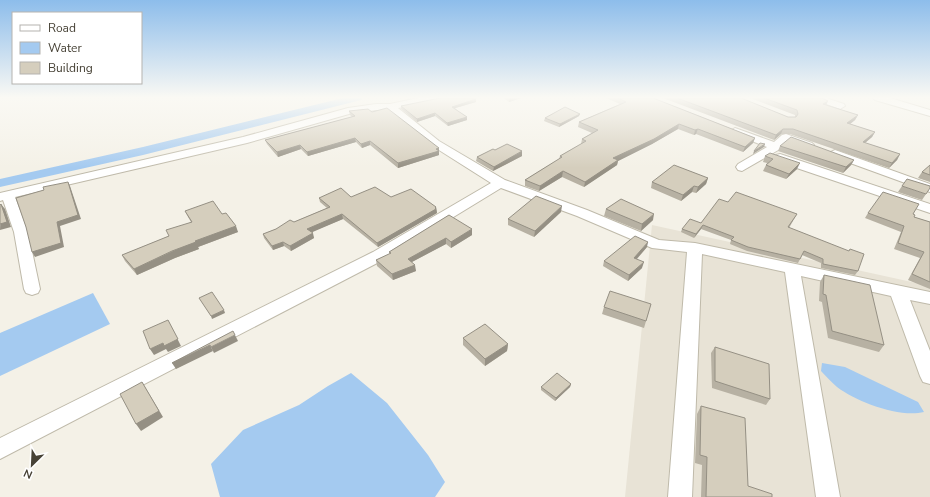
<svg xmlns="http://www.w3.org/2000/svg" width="930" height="497" viewBox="0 0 930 497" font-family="'Nunito Sans',sans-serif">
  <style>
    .residential { fill: #e8e3d6 }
    .water { fill: #a4caf0 }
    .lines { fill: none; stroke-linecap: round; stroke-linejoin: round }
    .canal { fill: #a4caf0; fill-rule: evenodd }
    .minor-casing { stroke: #bfbaaa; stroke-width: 2 }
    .minor { fill: #fff; fill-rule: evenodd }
    .wall { fill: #b7b1a3 }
    .shaded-wall { fill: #959084 }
    .building { fill: #d5cebd; stroke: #959084 }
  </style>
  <rect width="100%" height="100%" fill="#f4f1e7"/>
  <polygon class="residential" points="652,225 930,286 930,497 625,497"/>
  <g class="water">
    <polygon points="93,293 110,324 0,376 0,333"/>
    <path d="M822,363L845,367L918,402L924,412C899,418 857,402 837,387C831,382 826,376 821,371Z"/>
    <polygon points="351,373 387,403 428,455 445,482 435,497 220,497 211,464 243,430 299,405 328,386"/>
  </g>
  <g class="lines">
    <polygon class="canal" points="343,98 362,98 361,100 143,155 0,187 0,179 143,147"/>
    <defs>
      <g id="minor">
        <polygon points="418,98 440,98 435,101 398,108 439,141 505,180 587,210 659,240 695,243 930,292 930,304 910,300 930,351 930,384 923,382 920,376 891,296 801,276 840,497 816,497 785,272 702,254 692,497 668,497 687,252 652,248 577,216 501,188 383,260 0,459 0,438 373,252 491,183 431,145 387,110 376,110 349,114 247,143 15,197 28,232 40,289 38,293 32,295 26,293 24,289 14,232 3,200 0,201 0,193 243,137 348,108 376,104 390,104"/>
        <polygon points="810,98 826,98 844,104 845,106 840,109"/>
        <polygon points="873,98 890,98 930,110 930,116 875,100"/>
        <polygon points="735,128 774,142 782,135 786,134 812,143 814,145 812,147 808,148 788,142 780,149 742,171 738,170 736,167 738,164 767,147 731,133 730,131"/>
        <polygon points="835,150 930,184 930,192 831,156 829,154 831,152"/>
        <polygon points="780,154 930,204 930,213 776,161 774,158 776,155"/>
      </g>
    </defs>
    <use href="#minor" class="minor-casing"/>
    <use href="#minor" class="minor"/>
  </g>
  <g class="wall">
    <polygon points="504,98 521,98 509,102"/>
    <polygon points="606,98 653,98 755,138 753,143 743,152 696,134 694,135 678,129 652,144 618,161 617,165 584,187 562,177 539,191 525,186 525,180 559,159 560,156 581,144 582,139 592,133 578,127 579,122 620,104"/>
    <polygon points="663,98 741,98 788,117 795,117 795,115 750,98 822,98 828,101 826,105 858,115 855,120 850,124 875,132 872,137 865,143 900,154 897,160 889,168 790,134 781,134 774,140"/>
    <polygon points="476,102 455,108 467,120 448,126 435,116 417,122 401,109 401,106"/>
    <polygon points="349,111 372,112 439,148 439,155 398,168 370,145 362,148 356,142 308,156 301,149 278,157 267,144 265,140 352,117 350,115"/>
    <polygon points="579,116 559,127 544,121 545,118"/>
    <polygon points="780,146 854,160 851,165 843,173 778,151"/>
    <polygon points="495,150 522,156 493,171 476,161 477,157"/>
    <polygon points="765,156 797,169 786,179 763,171 767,163 763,162"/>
    <polygon points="930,166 930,182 918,178 922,172"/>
    <polygon points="708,178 706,184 696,193 692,192 681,201 651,188 652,182"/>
    <polygon points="902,186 926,194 922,200 898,192"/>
    <polygon points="351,197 391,197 436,207 437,213 378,247 343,219 311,232 314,238 291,251 284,246 273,250 264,238 263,234 294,222 327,208 320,202 319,198"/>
    <polygon points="728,202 797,214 789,228 858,271 855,275 821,268 821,263 802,255 798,263 747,251 730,244 731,240 701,229 694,238 681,232 682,229 701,223"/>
    <polygon points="606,209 653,220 641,231 604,216"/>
    <polygon points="185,211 222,214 238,232 198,247 199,249 175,258 137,275 125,261 122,255 169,236 191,222 188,217"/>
    <polygon points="561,212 534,237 508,225 508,219"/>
    <polygon points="868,213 913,214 914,217 930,222 930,289 908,280 920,258 894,249 901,232 865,218"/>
    <polygon points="449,215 472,235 451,248 446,244 412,262 416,271 393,280 377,266 376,260 390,254 389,252"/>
    <polygon points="647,247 637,259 642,268 628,281 603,266 604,261"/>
    <polygon points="824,275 884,345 879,352 828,338 822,302 819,301 820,282"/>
    <polygon points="651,304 644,328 602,314 604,307"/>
    <polygon points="463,338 508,344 507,351 485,366 463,345"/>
    <polygon points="715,347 770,399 766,405 712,388 711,353"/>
    <polygon points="571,384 570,387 555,401 541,390 541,387"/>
    <polygon points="701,406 748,486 772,497 701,497 702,465 695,463 697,414"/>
  </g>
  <g class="shaded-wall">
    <polygon points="510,98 521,98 509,102"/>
    <polygon points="476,99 476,102 452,109 452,107"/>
    <polygon points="828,101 826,105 823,104"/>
    <polygon points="435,113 435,116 417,122 417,119"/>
    <polygon points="580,114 579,116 559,127 560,124"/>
    <polygon points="858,115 855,120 845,128 847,123"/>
    <polygon points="467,117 467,120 448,126 447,123"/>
    <polygon points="679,124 678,129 652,144 618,161 617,165 584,187 585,182 613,158"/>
    <polygon points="698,129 696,134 694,135 695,130"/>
    <polygon points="783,129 781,134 774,140 776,135"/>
    <polygon points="875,132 872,137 860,147 863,142"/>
    <polygon points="355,138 356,142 308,156 307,152"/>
    <polygon points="755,138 753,143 743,152 745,147"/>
    <polygon points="370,141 370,145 362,148 361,144"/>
    <polygon points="765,144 764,147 753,154 754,151"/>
    <polygon points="300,145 301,149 278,157 277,152"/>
    <polygon points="439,148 439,155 398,168 398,163"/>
    <polygon points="522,151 522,156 493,171 494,167"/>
    <polygon points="900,154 897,160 889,168 892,163"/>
    <polygon points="854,160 851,165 843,173 846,167"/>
    <polygon points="800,163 797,169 786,179 789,174"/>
    <polygon points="563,171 562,177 539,191 540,186"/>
    <polygon points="708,178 706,184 696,193 698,187"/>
    <polygon points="68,182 70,186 81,219 60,226 64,247 35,257 32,252"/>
    <polygon points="694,186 692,192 681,201 683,195"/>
    <polygon points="1,204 5,209 11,227 0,230"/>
    <polygon points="562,206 561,212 534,237 535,231"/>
    <polygon points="436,207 437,213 378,247 377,243"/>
    <polygon points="342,214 343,219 308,234 307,229"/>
    <polygon points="654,214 653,220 641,231 642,224"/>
    <polygon points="703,225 701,229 694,238 696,234"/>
    <polygon points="236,226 238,232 198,247 199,249 175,258 137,275 134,269 195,241"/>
    <polygon points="472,229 472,235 451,248 451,242"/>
    <polygon points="313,233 314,238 291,251 290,246"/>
    <polygon points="446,238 446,244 408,264 408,259"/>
    <polygon points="283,242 284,246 273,250 272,246"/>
    <polygon points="648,242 647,247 633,263 634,258"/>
    <polygon points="644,262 642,268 628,281 629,275"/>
    <polygon points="415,265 416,271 393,280 392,274"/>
    <polygon points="224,310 225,313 212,319 211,316"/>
    <polygon points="168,320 181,346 168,352 166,349 154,355 150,349 163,343"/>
    <polygon points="235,335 238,341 214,353 211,347"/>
    <polygon points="508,344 507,351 485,366 485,359"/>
    <polygon points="210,345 213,351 176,369 172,363"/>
    <polygon points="142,382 163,417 141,431 136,424"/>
    <polygon points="571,384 570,387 555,401 556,398"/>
  </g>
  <g class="building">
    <polygon points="440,98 476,98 476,99 452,107 467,117 447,123 435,113 417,119 401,106"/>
    <polygon points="618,98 653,98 755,138 745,147 698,129 695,130 679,124 654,139 613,158 618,160 585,182 563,171 540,186 525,180 562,157 560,156 586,141 582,139 598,130 579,122 626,102"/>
    <polygon points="677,98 741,98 788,117 796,117 798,114 797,110 764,98 822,98 828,101 823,104 858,115 847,123 875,132 863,142 900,154 892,163 793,129 783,129 776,135"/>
    <polygon points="565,107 580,114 560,124 545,118"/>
    <polygon points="387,108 439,148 436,149 439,151 398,163 370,141 361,144 355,138 307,152 300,145 277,152 265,140 355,116 349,111 368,109 372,112"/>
    <polygon points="791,137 854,160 846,167 780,146"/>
    <polygon points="760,143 765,144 754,151"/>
    <polygon points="507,144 522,151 494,167 477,157 493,149 495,150"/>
    <polygon points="770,153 800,163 789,174 766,165 773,159 765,156"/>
    <polygon points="674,165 708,178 698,187 694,186 683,195 652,182"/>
    <polygon points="930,166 930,175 922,172 930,165"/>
    <polygon points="907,179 930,186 930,188 926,194 902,186"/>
    <polygon points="68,182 78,215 57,222 61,243 32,252 26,227 16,198 44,190 43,187"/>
    <polygon points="375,187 391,197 411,189 436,207 435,208 436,209 377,243 342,214 307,229 313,233 290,246 283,242 272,246 263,234 276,229 290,220 294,222 330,207 319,198 341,188 351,197"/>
    <polygon points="736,192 797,214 788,227 849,251 850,249 864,254 858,271 823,264 823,259 804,251 800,259 748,247 731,240 734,237 703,225 696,234 682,229 690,219 701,223 719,199 728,202"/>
    <polygon points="883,192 919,204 913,214 915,215 914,217 930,222 930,282 912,274 924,252 898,243 904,226 868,213"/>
    <polygon points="536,196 562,206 535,231 508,219"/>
    <polygon points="621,199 654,214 642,224 606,209"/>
    <polygon points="213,201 222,214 226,213 236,226 195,241 196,242 172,251 134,269 122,255 169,236 166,230 192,222 185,211"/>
    <polygon points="1,204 7,222 0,224 0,205"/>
    <polygon points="449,215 472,229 451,242 446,238 408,259 415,265 392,274 376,260 391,253 389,252"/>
    <polygon points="635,236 648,242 634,258 644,262 629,275 604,261"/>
    <polygon points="824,275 870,285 884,345 832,331 826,295 823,294"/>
    <polygon points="610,291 651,304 646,321 604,307"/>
    <polygon points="212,292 224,310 211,316 199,298"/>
    <polygon points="168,320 178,339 164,346 163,343 150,349 143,331"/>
    <polygon points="485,324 508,344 485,359 463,338"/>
    <polygon points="233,331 235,335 211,347 210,345 172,363"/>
    <polygon points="715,347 769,364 770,399 715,381"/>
    <polygon points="557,373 571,384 556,398 541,387"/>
    <polygon points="142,382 159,411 136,424 120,394"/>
    <polygon points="701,406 745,418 748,486 772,494 772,497 706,497 707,457 700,455"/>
  </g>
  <linearGradient id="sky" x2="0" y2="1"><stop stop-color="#8dbdeb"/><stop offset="0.58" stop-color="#faf9f4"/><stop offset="1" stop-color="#faf9f4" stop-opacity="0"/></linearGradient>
  <rect width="930" height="168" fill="url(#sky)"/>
  <rect x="12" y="12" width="130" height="72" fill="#ffffff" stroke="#b5b3af"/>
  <rect x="20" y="25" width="20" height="6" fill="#ffffff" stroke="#b5b3af"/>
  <text x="48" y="32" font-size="12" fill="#474236">Road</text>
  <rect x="20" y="42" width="20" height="12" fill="#a4caf0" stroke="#b5b3af"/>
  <text x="48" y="52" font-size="12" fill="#474236">Water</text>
  <rect x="20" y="62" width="20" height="12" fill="#d5cebd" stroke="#b5b3af"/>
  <text x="48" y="72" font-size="12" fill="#474236">Building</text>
  <g transform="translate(32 465) rotate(204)" stroke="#ffffff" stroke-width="3" paint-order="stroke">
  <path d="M0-3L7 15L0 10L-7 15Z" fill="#474236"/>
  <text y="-6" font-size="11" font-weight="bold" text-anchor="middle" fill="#474236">N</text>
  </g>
</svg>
